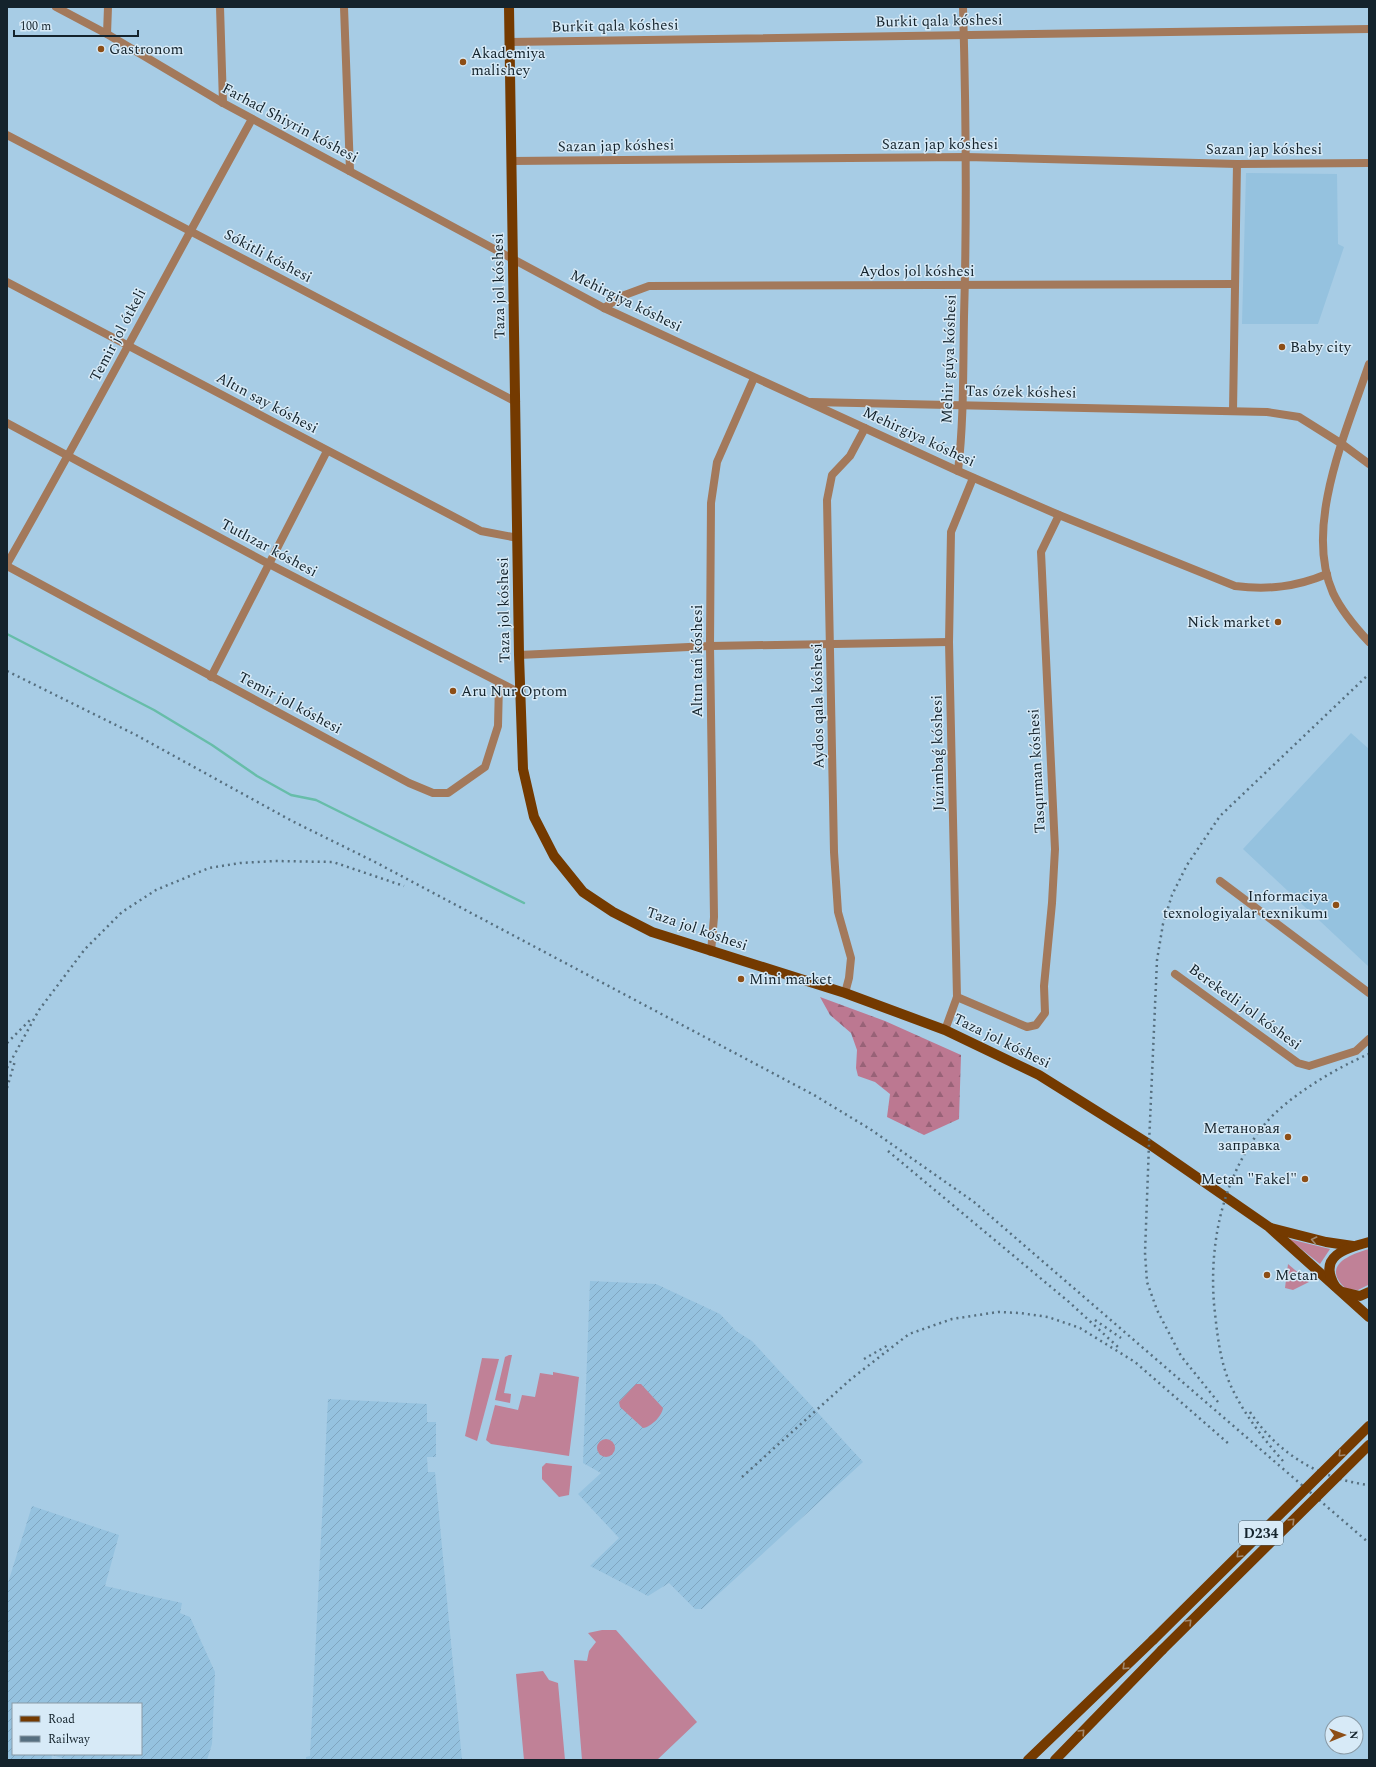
<svg xmlns="http://www.w3.org/2000/svg" width="1376" height="1767" viewBox="0 0 1376 1767" font-family="Spectral,serif">
  <style>
    .built { fill: #95c2df }
    .industrial { fill: url(#industrial-furrows); fill-rule: evenodd }
    .grass { fill: #c08197 }
    .forest { fill: url(#forest-firs) }
    .lines { fill: none; stroke-linecap: round; stroke-linejoin: round }
    .stream { stroke: #67bda9; stroke-width: 2.5 }
    .minor { stroke: #a3795b; stroke-width: 8 }
    .major { stroke: #743a00; stroke-width: 10 }
    .rail { stroke: #566f7f; stroke-width: 2.5; stroke-dasharray: 2 4; stroke-linecap: butt }
    .major-bridge { stroke: #743a00; stroke-width: 10 }
    .oneway { stroke: #a1896f }
    .poi-dot { fill: #8d4e16; stroke: #d7eaf7; stroke-width: 1.5 }
    .labels { text-anchor: middle; dominant-baseline: central; stroke-width: 3; stroke-linejoin: round; paint-order: stroke }
    .shield { fill: #d7eaf7; stroke: #4e5f69; stroke-width: 1 }
    .shield-label { font-size: 14px; font-weight: bold; fill: #14232c }
    .street-label { font-size: 15px; fill: #14232c; stroke: #d7eaf7 }
    .poi-label { font-size: 15px; fill: #14232c; stroke: #d7eaf7; text-anchor: start }
  </style>
  <defs>
    <pattern id="industrial-furrows" width="10" height="10" patternUnits="userSpaceOnUse"><rect width="10" height="10" fill="#95c2df"/><path d="M-1 1l2-2M0 10L10 0M9 11l2-2" fill="none" stroke="#80a6c0"/></pattern>
    <pattern id="forest-firs" width="22" height="20" patternUnits="userSpaceOnUse"><rect width="22" height="20" fill="#bc7891"/><path d="M5 1l3.5 6h-7zM16 11l3.5 6h-7z" fill="#986277"/></pattern>
  </defs>
  <rect width="100%" height="100%" fill="#a7cce5"/>
  <g class="built">
    <polygon points="1246,173 1337,174 1338,244 1344,247 1318,324 1242,324"/>
    <polygon points="1351,733 1369,749 1369,967 1243,849"/>
  </g>
  <g class="industrial">
    <polygon points="590,1281 656,1284 720,1314 736,1331 752,1341 863,1462 702,1609 695,1609 669,1583 648,1596 590,1566 619,1538 578,1494 601,1473 583,1463"/>
    <polygon points="328,1399 427,1404 427,1422 436,1422 436,1457 427,1457 428,1472 435,1472 462,1760 306,1760 306,1757 310,1756"/>
    <path d="M32,1506L119,1535L105,1586L182,1603L180,1613L190,1617L215,1672L212,1744L207,1760H68L52,1755L51,1760H7V1586ZM13,1704H141V1754H13Z"/>
  </g>
  <g class="grass">
    <polygon points="1289,1239 1330,1249 1320,1264"/>
    <path d="M1369,1249L1368,1285L1358,1290L1346,1289C1321,1266 1348,1255 1369,1249Z"/>
    <polygon points="1288,1264 1309,1282 1293,1290 1285,1288"/>
    <polygon points="509,1355 512,1355 504,1393 511,1394 510,1403 495,1400 505,1357"/>
    <polygon points="482,1358 499,1359 477,1441 465,1436"/>
    <polygon points="553,1372 579,1377 569,1456 491,1444 486,1440 495,1405 518,1410 522,1395 535,1397 540,1373 553,1375"/>
    <path d="M636,1384H641L663,1408C662,1416 651,1427 643,1428L620,1407L619,1402Z"/>
    <circle cx="606" cy="1448" r="9"/>
    <polygon points="546,1463 572,1466 569,1495 559,1497 542,1479 542,1467"/>
    <polygon points="602,1630 616,1630 697,1722 657,1760 582,1760 574,1660 587,1661 589,1651 596,1642 588,1633"/>
    <polygon points="543,1671 549,1680 558,1683 565,1760 524,1760 516,1674"/>
  </g>
  <polygon class="forest" points="820,997 885,1021 961,1055 959,1119 924,1135 887,1117 890,1094 875,1082 858,1076 856,1068 857,1050 851,1033 830,1015"/>
  <g class="lines">
    <polyline class="stream" points="7,634 154,710 212,745 257,776 291,795 316,800 524,903"/>
    <g class="minor">
      <path d="M56,7L107,34L223,103L604,308L958,471L1059,515L1235,586C1268,590 1296,587 1327,574"/>
      <polyline points="220,7 223,103"/>
      <polyline points="344,7 350,171"/>
      <polyline points="107,34 108,7"/>
      <polyline points="509,42 1369,29"/>
      <polyline points="7,135 516,402"/>
      <polyline points="511,161 966,157 1237,164 1369,163"/>
      <polyline points="7,282 481,531 518,538"/>
      <polyline points="604,308 622,296 649,286 1235,284"/>
      <path d="M1369,364C1347,430 1303,526 1333,593C1342,612 1355,627 1369,642"/>
      <polyline points="811,402 1267,412 1299,417 1342,444 1369,464"/>
      <polyline points="1233,411 1237,164"/>
      <polyline points="7,423 269,564 520,693"/>
      <path d="M958,471C964,420 963,368 964,317C967,213 966,110 963,7"/>
      <path d="M7,564C91,417 170,267 252,119"/>
      <polyline points="7,566 409,783 433,793 448,793 485,767 498,726 499,683"/>
      <polyline points="519,655 710,646 949,642"/>
      <polyline points="211,677 327,451"/>
      <polyline points="1220,881 1369,993"/>
      <polyline points="711,952 714,917 710,646 711,503 717,462 754,378"/>
      <polyline points="1175,974 1298,1063 1309,1066 1356,1051 1369,1039"/>
      <polyline points="845,993 849,978 851,958 838,912 834,852 827,500 832,475 850,456 865,428"/>
      <polyline points="957,997 1027,1027 1036,1025 1045,1013 1044,986 1052,903 1055,849 1041,552 1059,515"/>
      <polyline points="945,1030 957,997 949,642 951,532 973,478"/>
    </g>
    <g class="major">
      <polyline points="509,7 519,655 523,769 534,817 554,856 583,892 613,912 652,932 845,993 945,1030 1039,1075 1149,1144 1269,1227 1369,1317"/>
      <polyline points="1271,1228 1326,1242 1353,1246"/>
      <path d="M1335,1286C1317,1256 1346,1248 1369,1242"/>
      <polyline points="1343,1292 1360,1296 1369,1292"/>
      <polyline points="1028,1760 1153,1640"/>
      <polyline points="1055,1760 1162,1650"/>
    </g>
    <g class="rail">
      <polyline points="7,671 136,735 292,821 375,862 814,1095 870,1129 974,1202 1369,1543"/>
      <polyline points="7,1043 30,1020"/>
      <polyline points="7,1068 39,1010 85,949 122,912 156,890 209,868 240,863 275,861 333,862 404,886"/>
      <polyline points="7,1088 15,1061"/>
      <polyline points="888,1151 1069,1302 1118,1347"/>
      <polyline points="1095,1320 1121,1338"/>
      <polyline points="864,1359 890,1344"/>
      <polyline points="1218,1402 1181,1356 1157,1310 1147,1282 1145,1253 1149,1144 1157,960 1163,924 1172,895 1187,865 1220,816 1369,674"/>
      <path d="M1250,1412C1278,1454 1320,1479 1369,1485"/>
      <path d="M1283,1461C1262,1437 1243,1413 1230,1384C1219,1358 1217,1331 1214,1304C1209,1239 1224,1176 1264,1125C1287,1097 1336,1068 1369,1054"/>
      <polyline points="742,1477 851,1379 909,1334 952,1319 998,1312 1020,1313 1048,1317 1080,1328 1135,1362 1229,1444"/>
    </g>
    <g class="major-bridge">
      <polyline points="1153,1640 1369,1426"/>
      <polyline points="1162,1650 1369,1445"/>
    </g>
  </g>
  <defs><path id="oneway-chevron" d="M-2-3.5L2.5 0L-2 3.5" fill="none" stroke-width="1.6" stroke-linecap="round" stroke-linejoin="round"/></defs>
  <g class="oneway">
    <use href="#oneway-chevron" transform="translate(1314 1240) rotate(-168)"/>
    <use href="#oneway-chevron" transform="translate(1341 1454) rotate(135)"/>
    <use href="#oneway-chevron" transform="translate(1292 1521) rotate(-45)"/>
    <use href="#oneway-chevron" transform="translate(1239 1555) rotate(135)"/>
    <use href="#oneway-chevron" transform="translate(1189 1622) rotate(-45)"/>
    <use href="#oneway-chevron" transform="translate(1125 1667) rotate(136)"/>
    <use href="#oneway-chevron" transform="translate(1082 1732) rotate(-46)"/>
  </g>
  <g class="poi-dot">
    <circle cx="101" cy="49" r="4"/>
    <circle cx="463" cy="62" r="4"/>
    <circle cx="1282" cy="347" r="4"/>
    <circle cx="1278" cy="622" r="4"/>
    <circle cx="453" cy="691" r="4"/>
    <circle cx="1336" cy="905" r="4"/>
    <circle cx="741" cy="979" r="4"/>
    <circle cx="1288" cy="1137" r="4"/>
    <circle cx="1305" cy="1179" r="4"/>
    <circle cx="1267" cy="1275" r="4"/>
  </g>
  <g class="labels">
    <rect class="shield" x="1239" y="1521" width="44" height="24" rx="3"/>
    <g class="shield-label">
      <text x="1261" y="1533">D234</text>
    </g>
    <g class="street-label">
      <text transform="translate(939 21) rotate(-1)">Burkit qala kóshesi</text>
      <text transform="translate(615 26) rotate(-1)">Burkit qala kóshesi</text>
      <text transform="translate(290 123) rotate(28)">Farhad Shiyrin kóshesi</text>
      <text x="940" y="144">Sazan jap kóshesi</text>
      <text transform="translate(616 146) rotate(-1)">Sazan jap kóshesi</text>
      <text x="1264" y="149">Sazan jap kóshesi</text>
      <text transform="translate(268 256) rotate(28)">Sókitli kóshesi</text>
      <text x="917" y="271">Aydos jol kóshesi</text>
      <text transform="translate(499 286) rotate(-91)">Taza jol kóshesi</text>
      <text transform="translate(626 301) rotate(26)">Mehirgiya kóshesi</text>
      <text transform="translate(118 335) rotate(-62)">Temir jol ótkeli</text>
      <text transform="translate(949 359) rotate(-88)">Mehir gúyа kóshesi</text>
      <text transform="translate(1021 392) rotate(1)">Tas ózek kóshesi</text>
      <text transform="translate(267 403) rotate(28)">Altın say kóshesi</text>
      <text transform="translate(919 437) rotate(25)">Mehirgiya kóshesi</text>
      <text transform="translate(269 548) rotate(28)">Tutlızar kóshesi</text>
      <text transform="translate(504 610) rotate(-91)">Taza jol kóshesi</text>
      <text transform="translate(697 661) rotate(-90)">Altın tań kóshesi</text>
      <text transform="translate(290 703) rotate(28)">Temir jol kóshesi</text>
      <text transform="translate(818 706) rotate(-91)">Aydos qala kóshesi</text>
      <text transform="translate(938 753) rotate(-91)">Júzimbaǵ kóshesi</text>
      <text transform="translate(1037 771) rotate(-93)">Tasqırman kóshesi</text>
      <text transform="translate(697 929) rotate(19)">Taza jol kóshesi</text>
      <text transform="translate(1245 1007) rotate(36)">Bereketli jol kóshesi</text>
      <text transform="translate(1002 1041) rotate(26)">Taza jol kóshesi</text>
    </g>
    <g class="poi-label">
      <text x="109" y="49">Gastronom</text>
      <text x="471" y="53">Akademiya<tspan x="471" dy="17">malishey</tspan></text>
      <text x="1290" y="347">Baby city</text>
      <text x="1270" y="622" text-anchor="end">Nick market</text>
      <text x="461" y="691">Aru Nur Optom</text>
      <text x="1328" y="896" text-anchor="end">Informaciya<tspan x="1328" dy="17">texnologiyalar texnikumı</tspan></text>
      <text x="749" y="979">Mini market</text>
      <text x="1280" y="1128" text-anchor="end">Метановая<tspan x="1280" dy="17">заправка</tspan></text>
      <text x="1297" y="1179" text-anchor="end">Metan "Fakel"</text>
      <text x="1275" y="1275">Metan</text>
    </g>
  </g>
  <rect width="1376" height="1767" fill="none" stroke="#14232c" stroke-width="16"/>
  <rect x="12" y="1703" width="130" height="52" fill="#d7eaf7" stroke="#899aa6"/>
  <rect x="20" y="1716" width="20" height="6" fill="#743a00" stroke="#899aa6"/>
  <text x="48" y="1723" font-size="12" fill="#14232c">Road</text>
  <rect x="20" y="1736" width="20" height="6" fill="#566f7f" stroke="#899aa6"/>
  <text x="48" y="1743" font-size="12" fill="#14232c">Railway</text>
  <g transform="translate(1344 1735) rotate(89)"><circle r="19" fill="#d7eaf7" stroke="#899aa6"/>
  <path d="M0-3L7 15L0 10L-7 15Z" fill="#8d4e16"/>
  <text y="-6" font-size="11" font-weight="bold" text-anchor="middle" fill="#14232c">N</text>
  </g>
  <path d="M14 30v6h124v-6" fill="none" stroke="#14232c" stroke-width="2"/>
  <text x="20" y="30" font-size="12" fill="#14232c" stroke="#d7eaf7" stroke-width="3" paint-order="stroke">100 m</text>
</svg>
